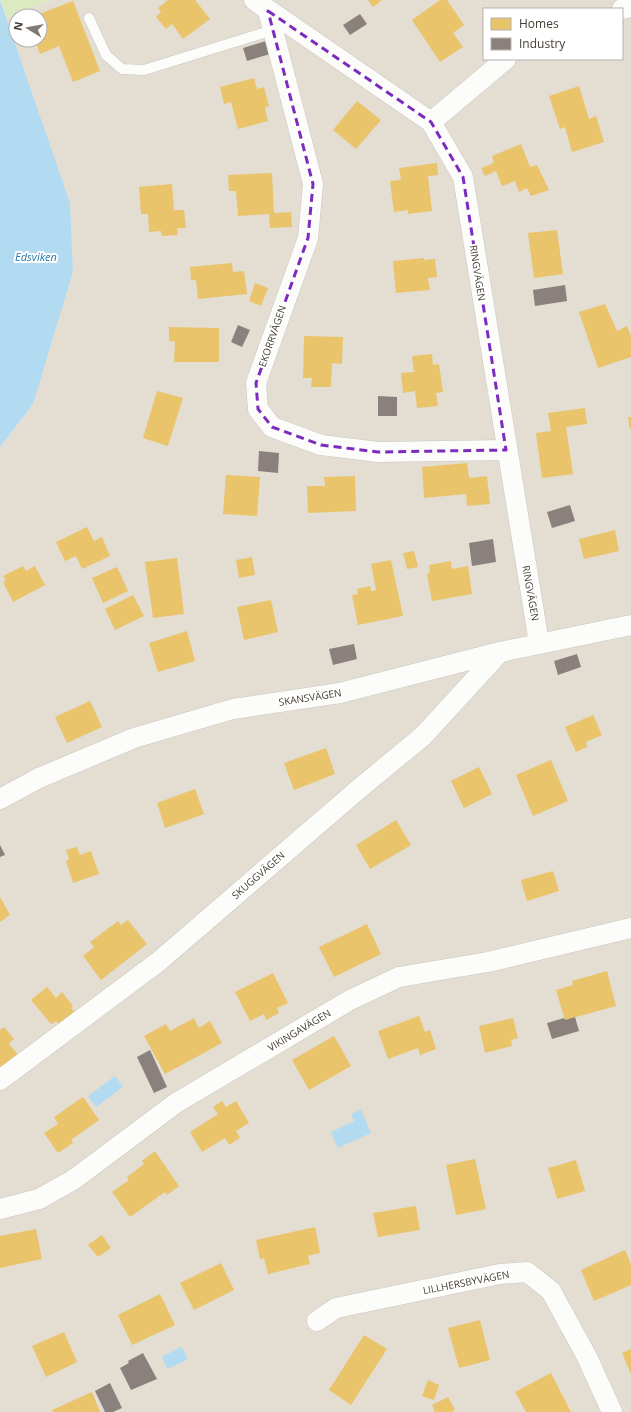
<svg xmlns="http://www.w3.org/2000/svg" width="631" height="1412" viewBox="0 0 631 1412" font-family="'Open Sans',sans-serif">
  <style>
    .residential { fill: #e3ddd2; fill-rule: evenodd }
    .green { fill: #dceac2 }
    .water { fill: #b2daf0 }
    .homes { fill: #e9c46a }
    .industry { fill: #8a817c }
    .lines { fill: none; stroke-linecap: round; stroke-linejoin: round }
    .service-casing { stroke: #cac7c1; stroke-width: 11 }
    .minor-casing { stroke: #cac7c1; stroke-width: 21 }
    .service { stroke: #fcfcfb; stroke-width: 10 }
    .minor { stroke: #fcfcfb; stroke-width: 20 }
    .marked { fill: none; stroke: #7b2cbf; stroke-width: 3; stroke-dasharray: 8 5; stroke-linejoin: round }
    .labels { text-anchor: middle; dominant-baseline: central; stroke-width: 4; stroke-linejoin: round; paint-order: stroke }
    .street-label { font-size: 10px; fill: #433c32; stroke: #fff }
    .water-label { font-size: 11px; font-style: italic; fill: #2479ad; stroke: #fff }
  </style>
  <rect width="100%" height="100%" fill="#eeebe5"/>
  <path class="residential" d="M52,0H631V1412H0V447L33,404L73,272L70,203L6,18ZM484,9H622V59H484ZM16,16H40V40H16Z"/>
  <polygon class="green" points="1,0 51,0 6,18"/>
  <g class="water">
    <polygon points="0,0 70,203 73,272 33,404 0,447"/>
    <polygon points="115,1076 123,1087 96,1107 88,1096"/>
    <polygon points="361,1110 371,1133 338,1148 331,1132 354,1121 351,1114"/>
    <polygon points="181,1347 188,1359 168,1369 162,1357"/>
  </g>
  <g class="homes">
    <polygon points="168,0 195,0 210,19 183,39 172,24 166,29 156,17 161,12 158,8"/>
    <polygon points="368,0 382,0 373,7"/>
    <polygon points="440,0 447,0 464,25 453,33 463,47 440,62 412,20"/>
    <polygon points="73,1 100,71 73,82 59,46 40,54 35,40 40,40 40,16 34,16"/>
    <polygon points="254,78 257,89 264,87 269,106 265,108 268,121 238,129 231,102 224,104 220,87"/>
    <polygon points="579,86 589,119 596,116 604,142 572,152 565,127 560,129 549,96"/>
    <polygon points="357,101 381,120 356,149 333,130"/>
    <polygon points="521,144 530,167 537,165 549,190 531,196 527,188 519,192 515,181 502,186 496,171 485,176 481,168 494,163 492,156"/>
    <polygon points="437,163 438,175 428,176 432,211 408,214 408,210 394,212 390,181 401,180 399,168"/>
    <polygon points="272,173 274,213 291,212 292,227 270,228 269,214 238,216 236,191 229,191 228,175"/>
    <polygon points="172,184 174,210 184,210 186,228 177,228 178,235 162,236 161,231 149,232 148,214 141,214 139,187"/>
    <polygon points="557,230 563,274 534,278 528,233"/>
    <polygon points="424,258 424,260 435,259 437,277 428,278 430,290 396,293 393,261"/>
    <polygon points="232,263 233,272 244,271 247,294 198,299 196,280 191,280 190,267"/>
    <polygon points="255,283 268,288 261,306 249,301"/>
    <polygon points="605,304 617,331 627,326 631,336 631,357 598,368 579,312"/>
    <polygon points="169,327 219,328 219,362 174,362 175,342 169,341"/>
    <polygon points="304,336 343,337 342,364 332,363 331,387 311,387 312,378 303,378"/>
    <polygon points="432,354 433,365 439,364 443,392 436,393 438,406 417,408 415,391 403,393 401,373 414,372 412,356"/>
    <polygon points="157,391 183,398 168,446 143,438"/>
    <polygon points="585,408 587,424 566,427 573,474 542,478 536,433 551,431 548,413"/>
    <polygon points="628,417 631,417 631,429 630,429"/>
    <polygon points="467,463 469,478 487,476 490,504 467,506 466,494 424,498 422,467"/>
    <polygon points="226,475 260,477 257,516 223,514"/>
    <polygon points="355,476 356,511 308,513 307,486 325,486 324,477"/>
    <polygon points="87,527 94,541 102,537 110,556 82,569 76,556 65,561 56,542"/>
    <polygon points="615,530 619,551 584,559 579,539"/>
    <polygon points="414,551 418,567 407,569 403,553"/>
    <polygon points="252,557 255,575 239,578 236,560"/>
    <polygon points="177,558 184,614 153,618 145,562"/>
    <polygon points="391,560 403,616 358,625 352,595 358,594 357,589 370,586 371,591 376,590 371,564"/>
    <polygon points="451,561 452,569 468,566 472,594 432,601 427,574 430,573 429,565"/>
    <polygon points="23,566 26,571 35,566 45,585 13,602 3,582 6,580 3,576"/>
    <polygon points="117,567 128,591 103,603 92,578"/>
    <polygon points="133,595 144,616 115,630 105,609"/>
    <polygon points="271,600 278,632 244,640 237,607"/>
    <polygon points="187,631 195,661 158,672 149,643"/>
    <polygon points="90,701 102,727 67,743 55,717"/>
    <polygon points="593,715 602,735 586,742 587,747 576,752 565,727"/>
    <polygon points="326,748 335,774 294,790 284,763"/>
    <polygon points="551,760 568,801 533,816 516,775"/>
    <polygon points="479,767 492,794 464,808 451,781"/>
    <polygon points="195,789 204,814 165,828 157,803"/>
    <polygon points="396,820 411,845 370,869 356,845"/>
    <polygon points="77,847 80,855 91,851 99,874 73,883 66,861 69,859 66,850"/>
    <polygon points="553,871 559,891 527,901 521,880"/>
    <polygon points="0,897 10,915 0,922"/>
    <polygon points="128,920 147,944 101,980 83,956 94,947 90,942 118,921 121,925"/>
    <polygon points="367,924 381,954 334,977 319,947"/>
    <polygon points="607,971 616,1006 565,1020 556,990 573,985 572,981"/>
    <polygon points="273,973 288,1003 277,1008 279,1013 266,1020 264,1014 250,1021 235,992"/>
    <polygon points="47,987 56,998 62,992 73,1006 71,1008 78,1016 62,1028 56,1021 51,1024 31,1000"/>
    <polygon points="419,1016 425,1032 430,1030 436,1049 420,1055 418,1048 388,1059 378,1031"/>
    <polygon points="194,1018 199,1028 210,1021 222,1043 165,1074 144,1036 166,1024 170,1031"/>
    <polygon points="513,1018 518,1038 511,1040 512,1046 485,1053 479,1026"/>
    <polygon points="4,1027 14,1039 9,1044 22,1060 6,1073 0,1066 0,1030"/>
    <polygon points="334,1036 351,1066 309,1090 292,1060"/>
    <polygon points="83,1097 99,1120 71,1140 73,1143 58,1153 44,1133 58,1124 54,1117"/>
    <polygon points="222,1101 226,1107 236,1101 249,1123 236,1131 240,1138 229,1145 225,1138 202,1152 190,1132 218,1114 213,1107"/>
    <polygon points="155,1151 179,1186 167,1195 165,1192 130,1217 112,1192 129,1180 127,1177 144,1164 142,1161"/>
    <polygon points="475,1159 486,1209 456,1215 446,1165"/>
    <polygon points="576,1160 585,1191 557,1199 548,1168"/>
    <polygon points="416,1206 420,1230 378,1237 373,1213"/>
    <polygon points="315,1227 320,1253 308,1256 310,1264 268,1274 264,1258 260,1259 256,1240"/>
    <polygon points="36,1229 42,1259 0,1268 0,1236"/>
    <polygon points="102,1235 111,1248 98,1257 88,1245"/>
    <polygon points="625,1250 631,1264 631,1285 594,1301 581,1270"/>
    <polygon points="221,1263 234,1290 194,1310 180,1283"/>
    <polygon points="160,1294 175,1325 132,1345 118,1315"/>
    <polygon points="480,1320 490,1360 459,1368 448,1328"/>
    <polygon points="64,1332 77,1362 46,1377 32,1346"/>
    <polygon points="364,1335 387,1349 351,1405 329,1390"/>
    <polygon points="631,1349 631,1374 622,1353"/>
    <polygon points="551,1373 571,1412 526,1412 515,1392"/>
    <polygon points="428,1380 439,1385 434,1400 422,1396"/>
    <polygon points="92,1392 100,1412 53,1412 52,1410"/>
    <polygon points="448,1397 455,1410 451,1412 435,1412 432,1405"/>
  </g>
  <g class="industry">
    <polygon points="360,14 367,24 350,35 343,25"/>
    <polygon points="266,41 270,54 247,61 243,48"/>
    <polygon points="565,285 567,301 535,306 533,290"/>
    <polygon points="238,325 250,330 242,347 231,342"/>
    <polygon points="378,396 397,397 397,416 378,416"/>
    <polygon points="259,451 279,453 278,473 258,471"/>
    <polygon points="570,505 575,521 552,528 547,512"/>
    <polygon points="493,539 496,562 472,566 469,543"/>
    <polygon points="354,644 357,659 333,665 329,649"/>
    <polygon points="577,654 581,667 558,675 554,661"/>
    <polygon points="0,845 5,855 0,857"/>
    <polygon points="575,1017 579,1031 552,1039 547,1023 564,1018 565,1020"/>
    <polygon points="150,1050 167,1087 154,1093 137,1057"/>
    <polygon points="143,1353 157,1379 131,1390 120,1368 129,1363 128,1361"/>
    <polygon points="110,1383 122,1408 113,1412 105,1412 95,1391"/>
  </g>
  <g class="lines">
    <defs>
      <polyline id="service" points="89,18 106,55 122,69 144,70 273,30"/>
      <g id="minor">
        <polyline points="254,0 431,122 463,177 539,643"/>
        <polyline points="622,9 631,7"/>
        <polyline points="268,11 313,184 308,238 256,383 258,409 272,427 321,445 378,452 506,450"/>
        <polyline points="431,122 506,59"/>
        <polyline points="0,799 39,778 134,738 233,709 340,693 500,652 631,625"/>
        <polyline points="0,1080 158,962 360,788 423,736 500,652"/>
        <polyline points="0,1209 39,1199 73,1180 176,1103 350,1000 399,977 488,962 631,928"/>
        <polyline points="317,1321 336,1308 500,1274 527,1272 551,1291 587,1357 612,1412"/>
      </g>
    </defs>
    <use href="#service" class="service-casing"/>
    <use href="#minor" class="minor-casing"/>
    <use href="#service" class="service"/>
    <use href="#minor" class="minor"/>
  </g>
  <path class="marked" d="M268,11L431,122L463,177L506,450L378,452L321,445L272,427L258,409L256,383L308,238L313,184Z"/>
  <g class="labels">
    <g class="street-label">
      <text transform="translate(478 273) rotate(81)">RINGVÄGEN</text>
      <text transform="translate(272 336) rotate(-71)">EKORRVÄGEN</text>
      <text transform="translate(531 593) rotate(80)">RINGVÄGEN</text>
      <text transform="translate(310 697) rotate(-9)">SKANSVÄGEN</text>
      <text transform="translate(258 875) rotate(-41)">SKUGGVÄGEN</text>
      <text transform="translate(299 1030) rotate(-31)">VIKINGAVÄGEN</text>
      <text transform="translate(466 1282) rotate(-11)">LILLHERSBYVÄGEN</text>
    </g>
    <g class="water-label">
      <text x="36" y="256">Edsviken</text>
    </g>
  </g>
  <rect x="483" y="8" width="140" height="52" fill="#ffffff" stroke="#b4b1ad"/>
  <rect x="491" y="18" width="20" height="12" fill="#e9c46a" stroke="#b4b1ad"/>
  <text x="519" y="28" font-size="12" fill="#433c32">Homes</text>
  <rect x="491" y="38" width="20" height="12" fill="#8a817c" stroke="#b4b1ad"/>
  <text x="519" y="48" font-size="12" fill="#433c32">Industry</text>
  <g transform="translate(28 28) rotate(281)"><circle r="19" fill="#ffffff" stroke="#b4b1ad"/>
  <path d="M0-3L7 15L0 10L-7 15Z" fill="#7f7971"/>
  <text y="-6" font-size="11" font-weight="bold" text-anchor="middle" fill="#433c32">N</text>
  </g>
</svg>
